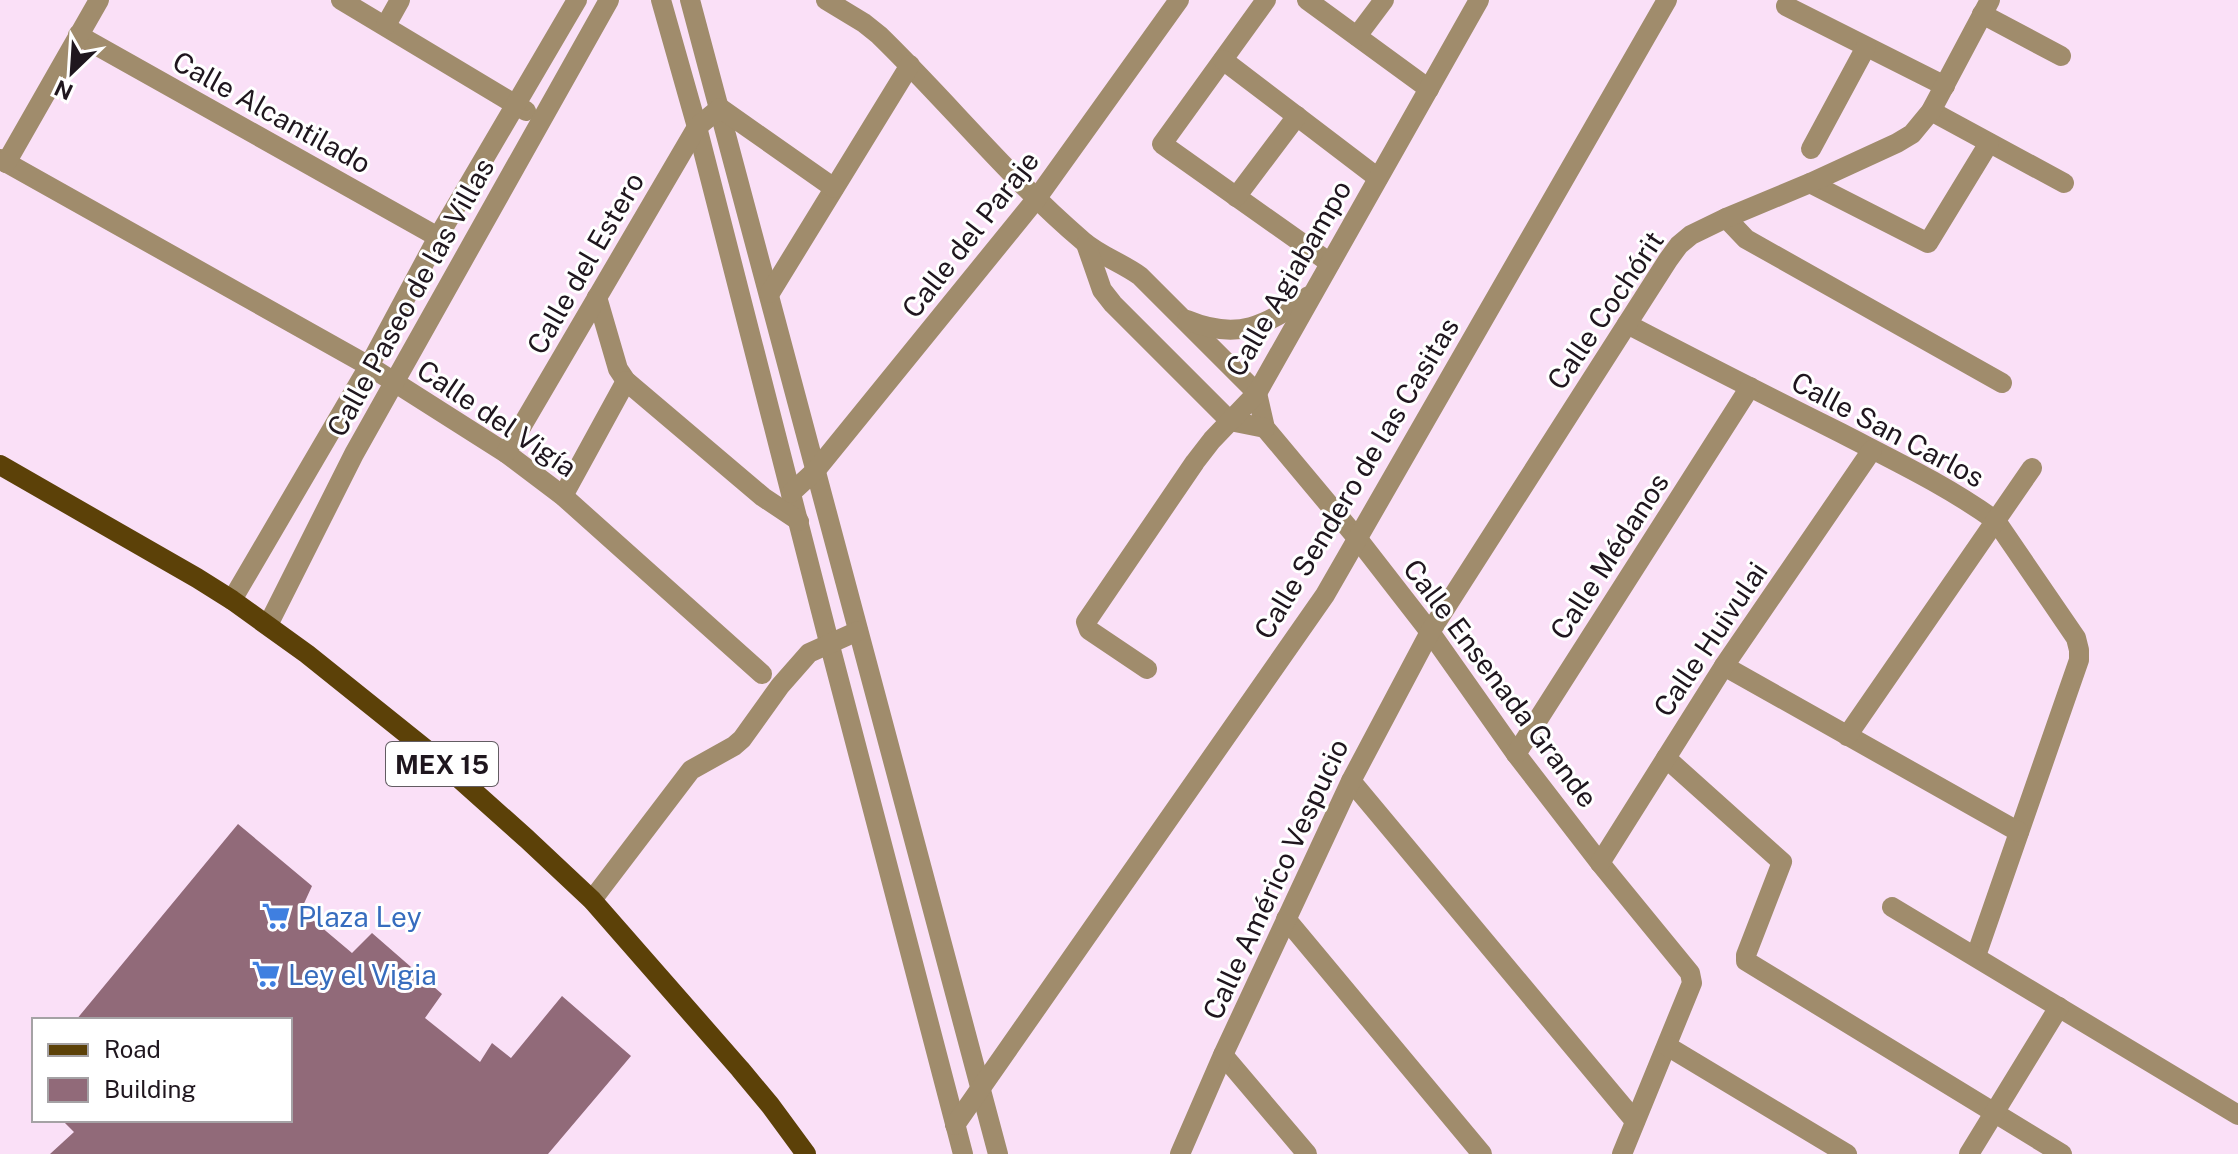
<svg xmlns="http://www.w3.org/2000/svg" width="2238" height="1154" viewBox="0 0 2238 1154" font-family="'Public Sans',sans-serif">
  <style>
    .building { fill: #916a79 }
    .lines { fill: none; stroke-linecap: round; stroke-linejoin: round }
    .minor { stroke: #a08c6c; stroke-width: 20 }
    .major { stroke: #5c4108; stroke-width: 20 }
    .labels { text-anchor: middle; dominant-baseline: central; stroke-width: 6; stroke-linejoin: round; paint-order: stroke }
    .shield { fill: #fff; stroke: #625c62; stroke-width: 2 }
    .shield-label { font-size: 26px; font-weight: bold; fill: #1f161e }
    .street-label { font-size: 28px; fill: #1f161e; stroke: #fff }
    .shop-label { font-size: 28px; fill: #366cbe; stroke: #fff; text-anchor: start }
  </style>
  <rect width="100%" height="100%" fill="#fae0f7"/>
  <polygon class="building" points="238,824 312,886 301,910 352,953 372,933 442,994 425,1018 480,1062 492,1043 511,1058 562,996 631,1056 548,1154 50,1154 74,1132 62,1120 290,1120 290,1020 76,1020"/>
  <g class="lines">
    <g class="minor">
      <polyline points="341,0 526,111"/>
      <polyline points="661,0 697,127 829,642 963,1154"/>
      <polyline points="690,0 998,1154"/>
      <path d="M826,0L864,23L879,35C948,102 1009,178 1083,241C1099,255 1122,263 1140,276L1257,393L1265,428L1357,538L1430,632L1516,754L1600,863L1690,973L1692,983L1622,1154"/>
      <polyline points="1266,0 1162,144 1330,263"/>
      <polyline points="1307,0 1429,89"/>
      <polyline points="1786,6 1945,86"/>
      <polyline points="1982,14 2061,56"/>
      <polyline points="386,25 400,0"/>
      <polyline points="78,35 438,237"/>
      <polyline points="1357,36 1384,0"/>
      <polyline points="1223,60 1378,178"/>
      <polyline points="1931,111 2064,183"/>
      <polyline points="1811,149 1866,47"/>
      <polyline points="0,159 369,366 506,453 563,496 762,674"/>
      <polyline points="6,163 99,0"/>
      <polyline points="1810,183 1928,243 1989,143"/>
      <polyline points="1236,197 1297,116"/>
      <polyline points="1726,218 1746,239 2002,383"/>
      <polyline points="1086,244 1102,290 1113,304 1230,421 1265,428"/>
      <polyline points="770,293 910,65"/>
      <polyline points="597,297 618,369 626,381 763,497 799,521"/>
      <path d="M1187,320C1240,342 1266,324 1309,296"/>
      <path d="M1627,324C1698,361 1769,397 1841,433C1893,460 1948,486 1996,521L2076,638L2079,650V660L1976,956"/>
      <polyline points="506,453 697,127 720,108 834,188"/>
      <polyline points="791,493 816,470 1037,198 1179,0"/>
      <polyline points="563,496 626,381"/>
      <polyline points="232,600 369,366 438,237 577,0"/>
      <polyline points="268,625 354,454 609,0"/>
      <polyline points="1724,666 2019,832"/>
      <polyline points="1147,669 1089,630 1086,622 1195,462 1212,440 1257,393 1479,0"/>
      <polyline points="1847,736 2032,468"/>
      <polyline points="1516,754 1750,387"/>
      <polyline points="1666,758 1782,862 1746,955 1746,961 2062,1154"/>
      <polyline points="1351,781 1635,1121"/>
      <polyline points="1600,863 1724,666 1872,450"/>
      <polyline points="592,900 691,770 734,746 742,739 780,686 809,653 858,631"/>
      <polyline points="1892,907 2238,1115"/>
      <polyline points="1286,919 1482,1154"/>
      <polyline points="1667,1046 1847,1154"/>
      <polyline points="1223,1055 1307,1154"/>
      <polyline points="955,1125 1325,595 1667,0"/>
      <polyline points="1180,1154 1223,1055 1351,781 1430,632 1668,260 1679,245 1691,235 1726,218 1810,183 1897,143 1912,134 1931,111 1990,0"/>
      <polyline points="1969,1154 2059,1007"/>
    </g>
    <polyline class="major" points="0,465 197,578 232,600 307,654 433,755 527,839 592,900 740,1069 770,1105 806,1154"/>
  </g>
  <defs>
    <symbol id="supermarket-bare" viewBox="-9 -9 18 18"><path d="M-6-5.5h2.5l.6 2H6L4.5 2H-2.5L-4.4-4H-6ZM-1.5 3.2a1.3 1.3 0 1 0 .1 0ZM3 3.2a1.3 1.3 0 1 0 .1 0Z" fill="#3f7fe0" stroke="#fff" stroke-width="2.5" paint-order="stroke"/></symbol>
  </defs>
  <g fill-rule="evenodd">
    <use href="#supermarket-bare" x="256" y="896" width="40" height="40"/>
    <use href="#supermarket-bare" x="246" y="954" width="40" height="40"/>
  </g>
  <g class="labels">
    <rect class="shield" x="386" y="742" width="112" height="44" rx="6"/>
    <g class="shield-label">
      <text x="442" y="764">MEX 15</text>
    </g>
    <g class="street-label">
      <text transform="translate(272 112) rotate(29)">Calle Alcantilado</text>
      <text transform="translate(970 234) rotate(-52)">Calle del Paraje</text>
      <text transform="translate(585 263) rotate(-60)">Calle del Estero</text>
      <text transform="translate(1288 278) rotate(-60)">Calle Agiabampo</text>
      <text transform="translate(410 297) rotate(-61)">Calle Paseo de las Villas</text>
      <text transform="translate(1605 310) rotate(-56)">Calle Cochórit</text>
      <text transform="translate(497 418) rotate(34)">Calle del Vigía</text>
      <text transform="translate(1888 429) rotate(28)">Calle San Carlos</text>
      <text transform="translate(1356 478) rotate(-59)">Calle Sendero de las Casitas</text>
      <text transform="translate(1609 556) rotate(-57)">Calle Médanos</text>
      <text transform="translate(1710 639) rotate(-56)">Calle Huivulai</text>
      <text transform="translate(1501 683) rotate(53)">Calle Ensenada Grande</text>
      <text transform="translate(1275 879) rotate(-65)">Calle Américo Vespucio</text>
    </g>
    <g class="shop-label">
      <text x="298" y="916">Plaza Ley</text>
      <text x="288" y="974">Ley el Vigia</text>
    </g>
  </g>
  <rect x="32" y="1018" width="260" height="104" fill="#ffffff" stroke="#a5a2a5" stroke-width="2"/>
  <rect x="48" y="1044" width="40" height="12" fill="#5c4108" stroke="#a5a2a5" stroke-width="2"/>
  <text x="104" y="1058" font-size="24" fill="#1f161e">Road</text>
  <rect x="48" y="1078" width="40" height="24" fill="#916a79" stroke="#a5a2a5" stroke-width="2"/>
  <text x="104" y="1098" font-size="24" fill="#1f161e">Building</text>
  <g transform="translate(72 72) rotate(205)" stroke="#ffffff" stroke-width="6" paint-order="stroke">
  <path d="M0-6L14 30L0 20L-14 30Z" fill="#1f161e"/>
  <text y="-12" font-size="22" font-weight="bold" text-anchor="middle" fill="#1f161e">N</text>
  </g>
</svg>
